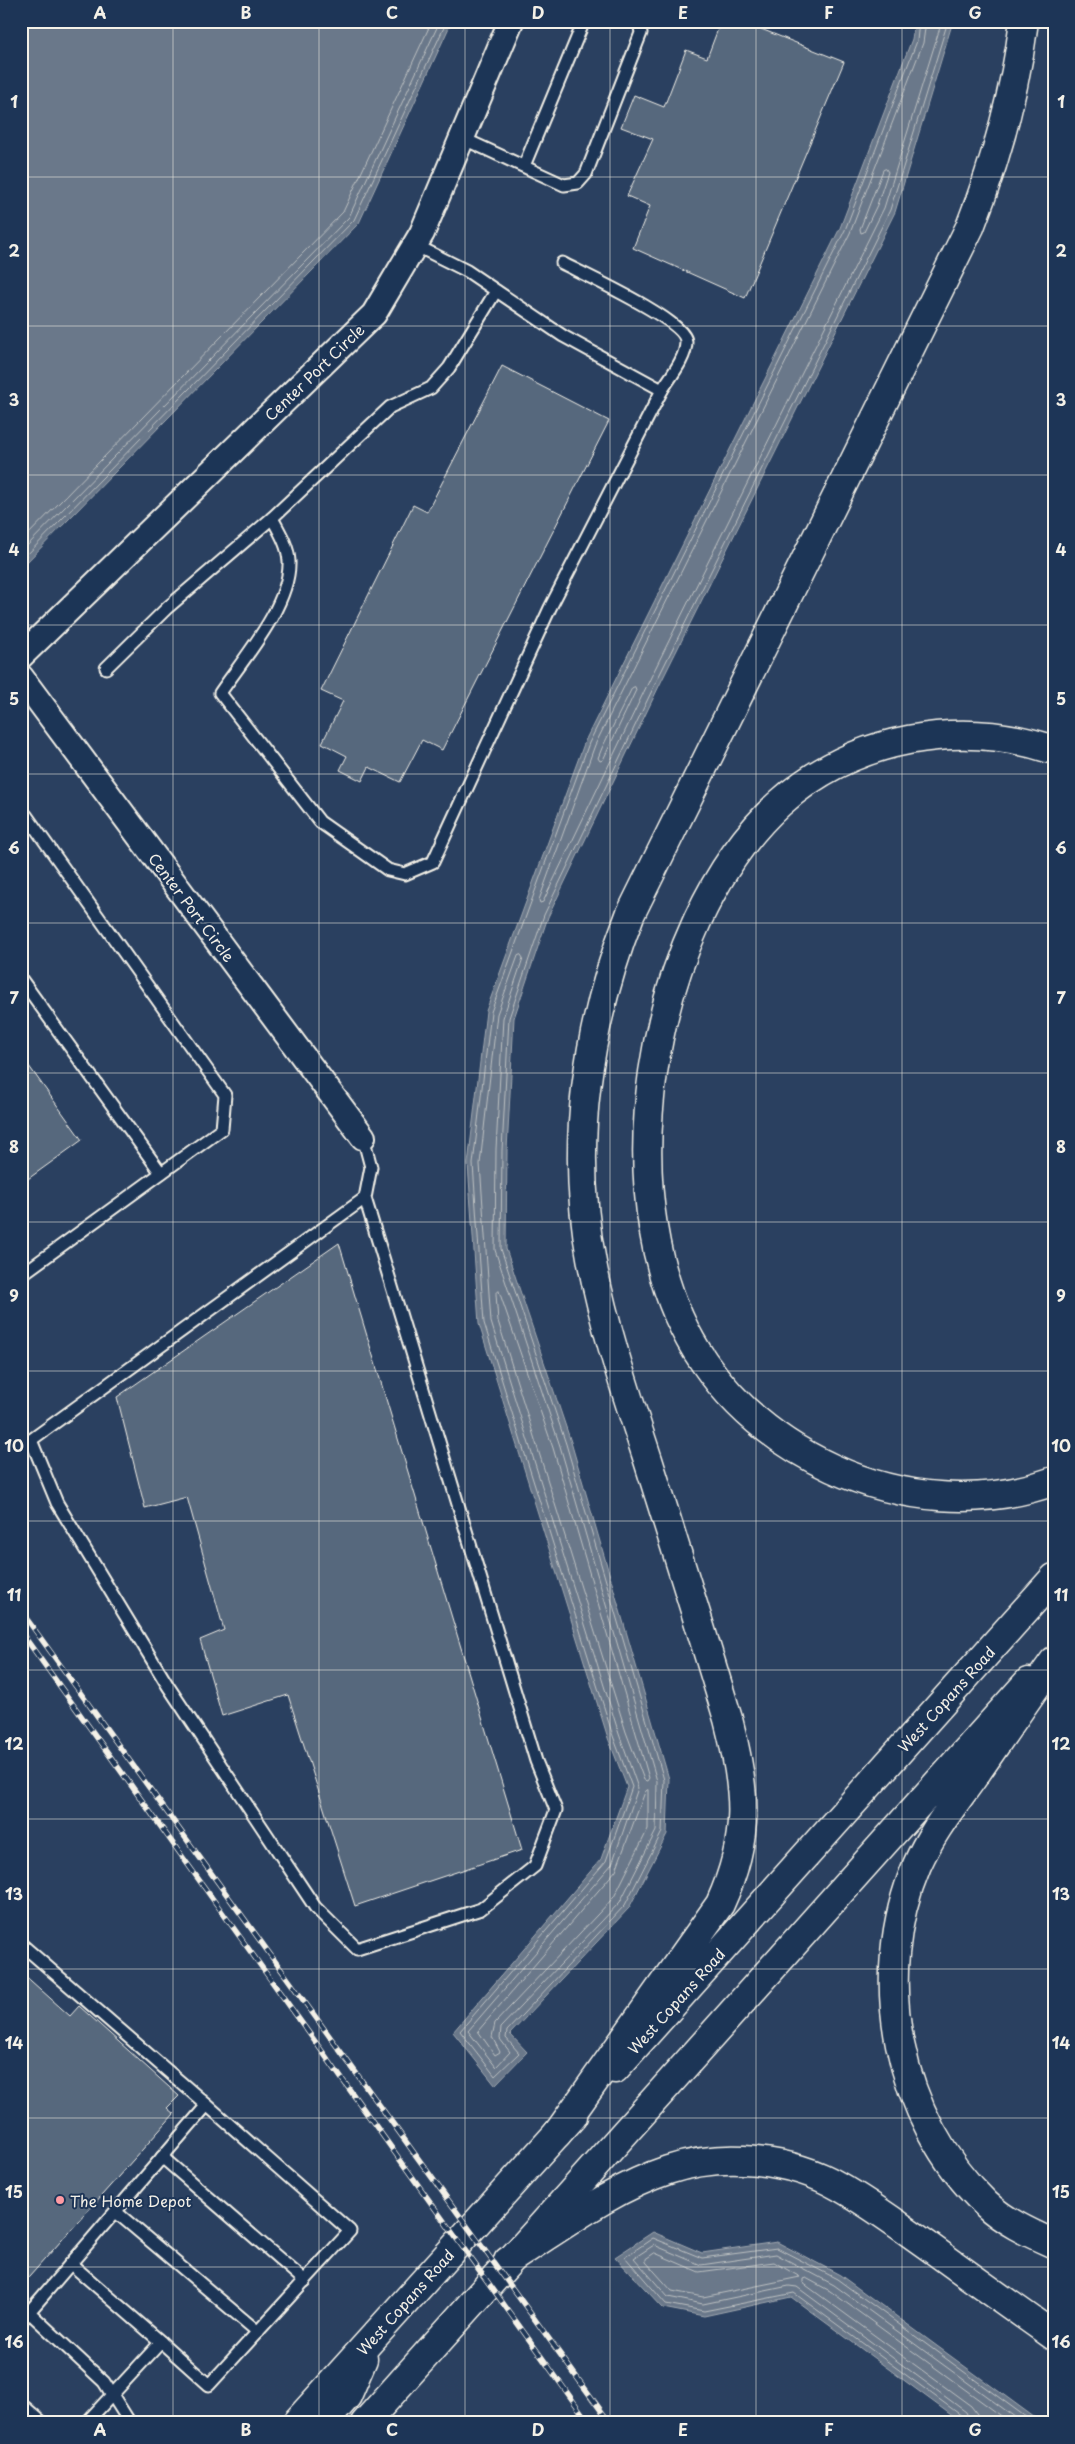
<svg xmlns="http://www.w3.org/2000/svg" width="1075" height="2444" viewBox="0 0 1075 2444" font-family="'Playpen Sans',sans-serif">
  <style>
    .water { fill: #6a788a; stroke: #a1a8b0 }
    .lines { fill: none; stroke-linecap: round; stroke-linejoin: round }
    .shore { stroke: #bdc1c2; stroke-width: 1 }
    .building { fill: #56677d; stroke: #f4f1e8 }
    .lane-casing { stroke: #f4f1e8; stroke-width: 15 }
    .street-casing { stroke: #f4f1e8; stroke-width: 28 }
    .secondary-casing { stroke: #f4f1e8; stroke-width: 31 }
    .highway-casing { stroke: #f4f1e8; stroke-width: 31 }
    .lane { stroke: #1d3557; stroke-width: 11 }
    .street { stroke: #1d3557; stroke-width: 24 }
    .secondary { stroke: #1d3557; stroke-width: 28 }
    .highway { stroke: #1d3557; stroke-width: 28 }
    .rail-casing { stroke: #f4f1e8; stroke-width: 5.5 }
    .rail { stroke: #1d3557; stroke-width: 4; stroke-dasharray: 11; stroke-linecap: butt }
    .grid { fill: none; stroke: #f4f1e8; stroke-width: 1; stroke-opacity: 0.55 }
    .poi-dot { fill: #ff9aa2; stroke: #1d3557; stroke-width: 2 }
    .labels { text-anchor: middle; dominant-baseline: central; stroke-width: 4; stroke-linejoin: round; paint-order: stroke }
    .street-label { font-size: 15px; fill: #f4f1e8; stroke: #1d3557 }
    .poi-label { font-size: 15px; fill: #f4f1e8; stroke: #1d3557; text-anchor: start }
    .neatline { fill: none; stroke: #f4f1e8; stroke-width: 2 }
    .grid-label { font-size: 16px; text-anchor: middle; font-weight: bold; fill: #f4f1e8 }
  </style>
  <rect width="100%" height="100%" fill="#2a4060"/>
  <filter id="ink" filterUnits="userSpaceOnUse"><feTurbulence type="fractalNoise" baseFrequency=".02" numOctaves="2"/><feDisplacementMap in="SourceGraphic" scale="10" xChannelSelector="R" yChannelSelector="G"/><feConvolveMatrix kernelMatrix="1 2 1 2 8 2 1 2 1" color-interpolation-filters="sRGB"/></filter>
  <g filter="url(#ink)">
    <g class="water">
      <polygon points="21,21 452,21 359,223 21,568"/>
      <polygon points="915,21 953,21 895,212 662,680 548,917 514,1018 507,1150 506,1249 571,1442 669,1779 667,1834 629,1908 510,2034 527,2052 495,2085 453,2032 601,1859 627,1787 608,1738 479,1324 468,1164 486,1011 585,741 840,228 912,39"/>
      <polygon points="653,2232 702,2253 777,2242 840,2275 1042,2423 962,2423 791,2297 704,2316 663,2308 615,2257"/>
    </g>
    <g class="lines">
      <g class="shore">
        <polyline points="919,21 917,41 845,230 589,743 491,1012 473,1164 484,1323 613,1736 632,1787 606,1861 460,2031 495,2076 519,2053 506,2038 507,2031 625,1905 662,1832 664,1780 566,1444 501,1249 502,1150 509,1018 544,915 658,678 890,210 948,21"/>
        <polyline points="926,21 923,43 850,233 595,745 539,900 540,903 543,902 652,675 884,208 942,21"/>
        <polygon points="886,169 888,172 877,205 864,232 861,233 860,229 883,170"/>
        <polyline points="21,542 343,212 432,21"/>
        <polyline points="21,552 349,217 440,21"/>
        <polyline points="21,561 354,220 447,21"/>
        <polygon points="635,687 636,690 603,760 600,761 598,758 602,748 632,688"/>
        <polygon points="521,955 523,958 503,1018 496,1149 495,1250 560,1446 657,1781 656,1831 620,1902 501,2027 500,2039 510,2052 496,2067 468,2031 612,1864 638,1788 619,1734 491,1322 480,1164 497,1014 518,956"/>
        <polygon points="499,1291 553,1448 649,1778 647,1781 644,1780 626,1732 498,1321 496,1294"/>
        <polygon points="648,1790 648,1829 614,1897 495,2023 492,2037 500,2052 495,2055 478,2031 616,1870 645,1792"/>
        <polygon points="655,2253 699,2272 774,2262 800,2277 703,2297 672,2291 646,2262 646,2259"/>
        <polyline points="965,2423 962,2416 794,2293 704,2311 666,2304 625,2257 653,2238 702,2258 777,2248 837,2279 1034,2423"/>
        <polyline points="971,2423 966,2412 797,2287 789,2286 703,2304 668,2297 634,2258 654,2245 701,2265 776,2254 834,2285 1023,2423"/>
        <polyline points="978,2423 977,2414 971,2406 803,2283 803,2279 806,2278 830,2291 1011,2423"/>
      </g>
    </g>
    <g class="building">
      <polygon points="721,21 741,21 844,62 745,298 633,248 650,206 627,196 653,139 621,127 634,95 664,107 686,50 707,58"/>
      <polygon points="502,366 609,421 442,750 422,740 400,782 369,767 362,781 340,770 347,756 322,743 343,701 321,691 413,505 427,512"/>
      <polygon points="21,1055 82,1140 21,1184"/>
      <polygon points="339,1243 522,1850 355,1906 288,1695 222,1716 200,1640 224,1630 187,1497 145,1508 117,1397"/>
      <polygon points="21,1972 70,2016 79,2006 179,2096 167,2108 174,2114 21,2286"/>
    </g>
    <g class="lines">
      <defs>
        <g id="lane">
          <polyline points="462,138 564,185 578,183 586,174 641,33 639,21"/>
          <polyline points="524,166 584,21"/>
          <path d="M562,263C583,274 687,321 686,342C686,359 670,377 662,390"/>
          <polyline points="272,518 390,407 431,388 449,368 496,291"/>
          <path d="M106,668L167,608L272,518C279,531 288,545 289,561C291,604 244,658 220,693L320,822L388,870L405,874L433,862L550,608L662,390L563,336L467,271L415,245"/>
          <polyline points="21,818 26,815 225,1095 222,1129 21,1275"/>
          <polyline points="21,979 161,1173"/>
          <polyline points="363,1137 371,1167 365,1198 536,1761 556,1810 535,1866 481,1909 357,1949 315,1907 168,1686 57,1503 31,1440 365,1198"/>
          <polyline points="21,1944 207,2105 29,2312"/>
          <polyline points="162,2157 305,2281"/>
          <polyline points="116,2212 258,2332"/>
          <polyline points="71,2264 161,2342"/>
          <polyline points="21,2321 29,2312 104,2382 130,2423"/>
          <polyline points="21,2404 43,2423"/>
          <polyline points="86,2423 161,2342 209,2385 350,2231 207,2105"/>
        </g>
        <g id="street">
          <polyline points="21,656 374,314 422,233 511,21"/>
          <polyline points="21,677 363,1137"/>
        </g>
        <g id="secondary">
          <polyline points="615,2069 1054,1578"/>
          <polyline points="296,2423 573,2116"/>
          <polyline points="324,2423 347,2396 363,2359"/>
          <polyline points="365,2423 1028,1682"/>
        </g>
        <g id="highway">
          <path d="M1054,750C961,718 853,737 780,803C647,924 600,1212 704,1362C737,1410 780,1444 832,1468C901,1500 982,1507 1054,1481"/>
          <path d="M1054,1661C1026,1700 999,1740 972,1779C952,1807 931,1833 917,1865C869,1977 897,2119 986,2204C1005,2222 1030,2233 1054,2244"/>
          <path d="M557,2134L720,1904C751,1836 746,1789 728,1719C702,1632 675,1546 648,1460C627,1395 605,1330 592,1263C569,1146 587,1025 630,915L970,227C996,161 1015,92 1024,21"/>
          <path d="M508,2261C559,2229 610,2189 668,2170C722,2152 791,2158 840,2187C872,2205 901,2227 931,2248C972,2278 1013,2307 1054,2336"/>
        </g>
      </defs>
      <use href="#lane" class="lane-casing"/>
      <use href="#street" class="street-casing"/>
      <use href="#secondary" class="secondary-casing"/>
      <use href="#highway" class="highway-casing"/>
      <use href="#lane" class="lane"/>
      <use href="#street" class="street"/>
      <use href="#secondary" class="secondary"/>
      <use href="#highway" class="highway"/>
      <defs>
        <g id="rail">
          <polyline points="21,1611 610,2423"/>
          <polyline points="21,1632 589,2423"/>
        </g>
      </defs>
      <use href="#rail" class="rail-casing"/>
      <use href="#rail" class="rail"/>
    </g>
  </g>
  <path class="grid" d="M173,21V2423M319,21V2423M465,21V2423M610,21V2423M756,21V2423M902,21V2423M21,177H1054M21,326H1054M21,475H1054M21,625H1054M21,774H1054M21,923H1054M21,1073H1054M21,1222H1054M21,1371H1054M21,1521H1054M21,1670H1054M21,1819H1054M21,1969H1054M21,2118H1054M21,2267H1054"/>
  <circle class="poi-dot" cx="60" cy="2200" r="5"/>
  <g class="labels">
    <g class="street-label">
      <text transform="translate(314 372) rotate(-44)">Center Port Circle</text>
      <text transform="translate(192 907) rotate(53)">Center Port Circle</text>
      <text transform="translate(946 1699) rotate(-48)">West Copans Road</text>
      <text transform="translate(676 2001) rotate(-48)">West Copans Road</text>
      <text transform="translate(405 2302) rotate(-48)">West Copans Road</text>
    </g>
    <g class="poi-label">
      <text x="70" y="2200">The Home Depot</text>
    </g>
  </g>
  <rect width="1075" height="2444" fill="none" stroke="#1d3557" stroke-width="55"/>
  <rect x="28" y="28" width="1020" height="2388" class="neatline"/>
  <g class="grid-label">
    <text x="100" y="19">A</text>
    <text x="246" y="19">B</text>
    <text x="392" y="19">C</text>
    <text x="538" y="19">D</text>
    <text x="683" y="19">E</text>
    <text x="829" y="19">F</text>
    <text x="975" y="19">G</text>
    <text x="14" y="108">1</text>
    <text x="1061" y="108">1</text>
    <text x="14" y="257">2</text>
    <text x="1061" y="257">2</text>
    <text x="14" y="406">3</text>
    <text x="1061" y="406">3</text>
    <text x="14" y="556">4</text>
    <text x="1061" y="556">4</text>
    <text x="14" y="705">5</text>
    <text x="1061" y="705">5</text>
    <text x="14" y="854">6</text>
    <text x="1061" y="854">6</text>
    <text x="14" y="1004">7</text>
    <text x="1061" y="1004">7</text>
    <text x="14" y="1153">8</text>
    <text x="1061" y="1153">8</text>
    <text x="14" y="1302">9</text>
    <text x="1061" y="1302">9</text>
    <text x="14" y="1452">10</text>
    <text x="1061" y="1452">10</text>
    <text x="14" y="1601">11</text>
    <text x="1061" y="1601">11</text>
    <text x="14" y="1750">12</text>
    <text x="1061" y="1750">12</text>
    <text x="14" y="1900">13</text>
    <text x="1061" y="1900">13</text>
    <text x="14" y="2049">14</text>
    <text x="1061" y="2049">14</text>
    <text x="14" y="2198">15</text>
    <text x="1061" y="2198">15</text>
    <text x="14" y="2348">16</text>
    <text x="1061" y="2348">16</text>
    <text x="100" y="2436">A</text>
    <text x="246" y="2436">B</text>
    <text x="392" y="2436">C</text>
    <text x="538" y="2436">D</text>
    <text x="683" y="2436">E</text>
    <text x="829" y="2436">F</text>
    <text x="975" y="2436">G</text>
  </g>
</svg>
